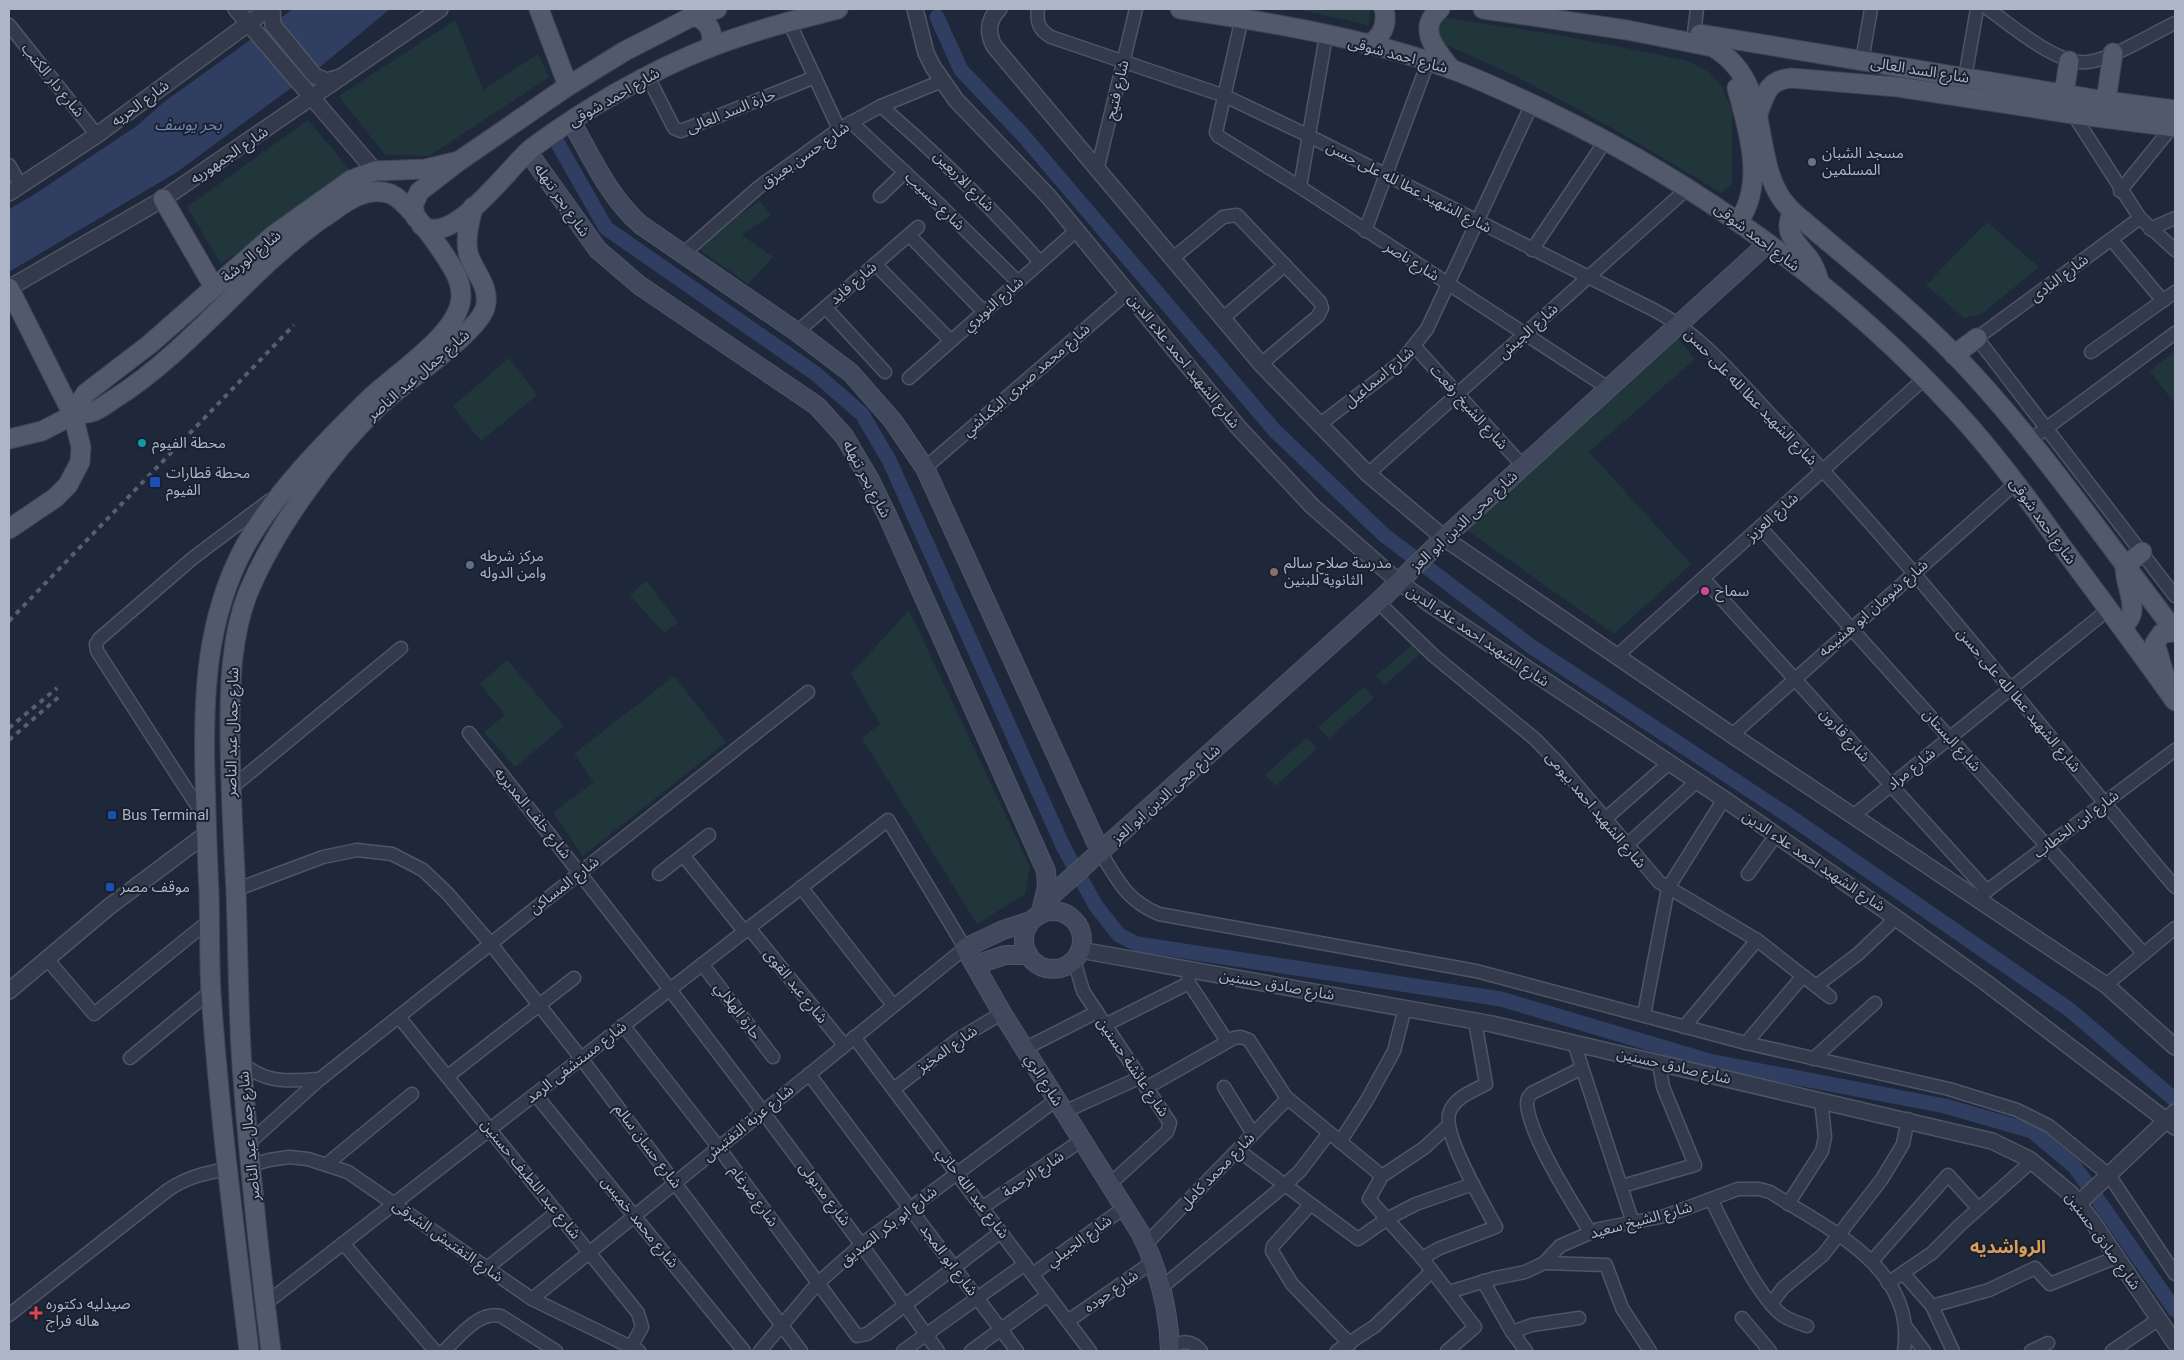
<svg xmlns="http://www.w3.org/2000/svg" width="2184" height="1360" viewBox="0 0 2184 1360" font-family="Roboto,'Noto Sans Arabic',sans-serif">
  <style>
    .green { fill: #21363b }
    .water { fill: #303f61 }
    .lines { fill: none; stroke-linecap: round; stroke-linejoin: round }
    .canal { stroke: #303f61; stroke-width: 15 }
    .minor-casing { stroke: #4e5565; stroke-width: 15 }
    .tertiary-casing { stroke: #4e5565; stroke-width: 18 }
    .secondary-casing { stroke: #4e5565; stroke-width: 20 }
    .primary-casing { stroke: #3d4454; stroke-width: 21 }
    .minor { stroke: #333a4b; stroke-width: 12 }
    .tertiary { stroke: #333a4b; stroke-width: 15 }
    .secondary { stroke: #41495e; stroke-width: 18 }
    .primary { stroke: #51596b; stroke-width: 19 }
    .rail { stroke: #555e72; stroke-width: 4; stroke-dasharray: 5 5; stroke-linecap: butt }
    .worship-dot { fill: #6b7280; stroke: #19202f; stroke-width: 2 }
    .culture-dot { fill: #0f9aa8; stroke: #19202f; stroke-width: 2 }
    .transit-dot { fill: #1a4fb4; stroke: #19202f; stroke-width: 2 }
    .service-dot { fill: #5c6f8a; stroke: #19202f; stroke-width: 2 }
    .education-dot { fill: #8d6e63; stroke: #19202f; stroke-width: 2 }
    .hotel-dot { fill: #d1479c; stroke: #19202f; stroke-width: 2 }
    .health-dot { fill: #e0444e; stroke: #19202f; stroke-width: 2 }
    .labels { text-anchor: middle; dominant-baseline: central; stroke-width: 4; stroke-linejoin: round; paint-order: stroke }
    .street-label { font-size: 15px; fill: #aeb5c7; stroke: #19202f }
    .poi-label { font-size: 15px; fill: #aeb5c7; stroke: #19202f; text-anchor: start }
    .water-label { font-size: 16px; font-style: italic; fill: #7487b2; stroke: #19202f }
    .quarter-label { font-size: 18px; font-weight: bold; fill: #dc9d54; stroke: #19202f }
  </style>
  <rect width="100%" height="100%" fill="#1f283a"/>
  <g class="green">
    <polygon points="1297,9 1370,9 1369,25"/>
    <path d="M1440,17L1559,35L1661,55L1687,61L1706,70L1721,85L1732,110V184L1721,193C1629,137 1536,81 1436,41Z"/>
    <polygon points="455,20 483,90 538,54 549,77 429,156 385,155 339,96"/>
    <polygon points="308,120 350,170 221,264 187,207"/>
    <polygon points="760,201 771,215 742,235 773,257 748,284 700,250 727,223"/>
    <polygon points="1987,222 2039,267 1982,314 1964,318 1926,285"/>
    <polygon points="1678,338 1695,359 1589,452 1691,564 1614,634 1464,528"/>
    <polygon points="2175,351 2175,404 2150,371"/>
    <polygon points="509,358 537,395 481,441 453,406"/>
    <polygon points="646,581 678,622 664,633 630,595"/>
    <polygon points="909,610 1030,867 1025,894 977,924 862,738 880,724 851,674"/>
    <polygon points="1412,645 1420,654 1384,685 1376,676"/>
    <polygon points="507,660 564,726 515,767 484,732 505,715 480,684"/>
    <polygon points="674,676 726,742 583,856 553,813 594,782 574,754"/>
    <polygon points="1364,687 1374,698 1329,738 1318,727"/>
    <polygon points="1307,737 1317,749 1275,786 1265,775"/>
  </g>
  <polygon class="water" points="293,9 390,9 321,66 177,172 9,272 9,209 32,196 138,125 164,102"/>
  <g class="lines">
    <g class="canal">
      <polyline points="937,17 961,70 1022,134 1275,431 1384,535 1532,647 1792,818 2070,1010 2175,1100"/>
      <polyline points="557,142 606,228 816,374 862,414 889,460 1064,848 1096,906 1119,935 1137,944 1501,999 1709,1061 1945,1106 2032,1131 2075,1167 2175,1310"/>
    </g>
    <defs>
      <g id="minor">
        <path d="M1038,9C1036,22 1039,30 1051,37L1225,96L1309,136L1654,310C1705,336 1743,387 1783,428C1922,573 2045,734 2175,887"/>
        <path d="M1988,9C2013,26 2057,66 2088,62C2112,59 2152,34 2175,23"/>
        <polyline points="1242,18 1216,132 1218,136 1300,187 1608,388"/>
        <polyline points="789,22 839,129"/>
        <polyline points="9,25 97,135"/>
        <polyline points="1694,33 1697,9"/>
        <polyline points="1862,61 1871,9"/>
        <polyline points="648,77 674,128 681,131 815,77"/>
        <polyline points="1965,78 1977,9"/>
        <path d="M881,106C938,155 990,206 1040,262"/>
        <polyline points="2073,114 2140,218 2175,250"/>
        <polyline points="851,122 941,206 1018,282"/>
        <polyline points="9,165 21,186"/>
        <polyline points="1097,171 1136,9"/>
        <polyline points="1300,187 1326,36"/>
        <polyline points="2120,191 2172,127"/>
        <polyline points="880,196 905,172"/>
        <polyline points="2140,218 1977,338 2175,596"/>
        <polyline points="2150,229 2175,218"/>
        <polyline points="1365,231 1428,62"/>
        <polyline points="909,235 984,312"/>
        <polyline points="2111,239 2163,301"/>
        <polyline points="1532,250 1606,140"/>
        <polyline points="683,254 759,187 839,129 881,106 942,81"/>
        <polyline points="1172,259 1223,217 1237,215 1320,302 1322,308 1318,316 1261,364"/>
        <polyline points="875,264 951,341"/>
        <polyline points="826,308 885,372"/>
        <polyline points="1222,319 1285,265"/>
        <polyline points="797,332 918,227"/>
        <polyline points="1415,347 1523,466"/>
        <polyline points="2091,352 2175,292"/>
        <polyline points="909,378 1077,230"/>
        <polyline points="1319,425 1400,363 1427,329 1532,104"/>
        <polyline points="2029,441 2175,333"/>
        <polyline points="925,468 1128,292"/>
        <polyline points="1368,474 1688,188"/>
        <polyline points="1760,527 2144,954"/>
        <polyline points="1703,578 1987,891"/>
        <polyline points="1378,602 1434,656 1535,739 1559,764 1659,882 1757,940 1830,997"/>
        <polyline points="1618,655 1925,378"/>
        <path d="M469,733C630,935 788,1140 938,1351"/>
        <polyline points="1732,735 2016,483"/>
        <polyline points="230,789 401,648"/>
        <polyline points="1853,816 2109,609"/>
        <polyline points="205,818 97,651 96,644 99,639 193,558 270,500"/>
        <polyline points="1605,819 1669,763"/>
        <polyline points="1627,845 1697,781"/>
        <path d="M1101,853C1118,881 1127,901 1159,914L1476,971L1746,1043L1949,1089L2017,1110L2049,1126L2109,1175L2175,1274"/>
        <polyline points="683,855 744,931"/>
        <polyline points="659,874 709,835"/>
        <polyline points="1748,874 1776,835"/>
        <polyline points="801,887 893,1005"/>
        <polyline points="235,890 323,857 357,850 392,854 423,870 448,894 491,944 581,1058 801,1351"/>
        <polyline points="1980,896 2175,750"/>
        <polyline points="749,928 844,1045"/>
        <polyline points="47,959 94,1014 210,920"/>
        <polyline points="1074,960 1083,991 1170,1123 1167,1132 1110,1184"/>
        <polyline points="702,964 773,1057"/>
        <polyline points="1188,976 1189,983 1227,1041"/>
        <polyline points="2106,985 2175,928"/>
        <polyline points="1816,986 1858,954 1896,918"/>
        <polyline points="1644,1015 1668,888 1724,799"/>
        <polyline points="399,1017 638,1313 642,1327 631,1347"/>
        <polyline points="623,1025 719,1148 857,1336 867,1334 1001,1232"/>
        <polyline points="1105,1025 1189,983"/>
        <polyline points="1684,1027 1757,940"/>
        <polyline points="854,1037 1090,1351"/>
        <polyline points="1574,1043 1633,1223"/>
        <polyline points="1746,1043 1803,976"/>
        <polyline points="1024,1049 1097,1012"/>
        <polyline points="130,1058 211,991"/>
        <polyline points="1813,1059 1875,1003"/>
        <path d="M242,1063C266,1084 290,1081 320,1079"/>
        <path d="M1580,1069L1532,1093C1529,1096 1527,1098 1527,1103C1528,1134 1573,1204 1590,1232"/>
        <polyline points="809,1074 1017,1351"/>
        <polyline points="448,1076 574,978"/>
        <polyline points="1224,1087 1253,1134"/>
        <polyline points="1146,1088 1234,1038 1241,1037 1249,1040 1286,1097 1382,1176 1369,1199 1422,1258 1475,1327 1447,1351"/>
        <polyline points="894,1089 957,1040 1002,1013"/>
        <polyline points="535,1094 744,1351"/>
        <polyline points="1064,1112 1139,1078"/>
        <polyline points="1340,1142 1367,1100 1394,1051 1405,1008"/>
        <polyline points="249,1143 320,1079 808,692"/>
        <polyline points="1238,1150 1285,1185 1300,1171 1329,1133"/>
        <polyline points="327,1164 412,1094"/>
        <polyline points="251,1165 269,1160 289,1157 308,1159 348,1172 532,1299 639,1351"/>
        <polyline points="1382,1176 1424,1148 1448,1126"/>
        <polyline points="1622,1186 1695,1165 1663,1087 1659,1063"/>
        <path d="M1711,1199C1726,1229 1757,1296 1782,1315C1789,1320 1798,1323 1807,1326"/>
        <polyline points="1788,1204 1822,1151 1825,1137 1821,1100"/>
        <polyline points="1310,1205 1273,1246 1272,1251 1292,1284 1350,1344"/>
        <polyline points="983,1207 1082,1140"/>
        <polyline points="343,1243 435,1351"/>
        <polyline points="1146,1244 1287,1099"/>
        <path d="M1422,1258L1440,1248L1496,1227C1485,1206 1440,1132 1450,1111C1456,1097 1473,1091 1486,1084L1475,1021"/>
        <polyline points="1872,1261 1948,1175 1978,1208"/>
        <polyline points="1544,1263 1606,1265 1622,1308 1650,1351"/>
        <polyline points="487,1268 557,1212"/>
        <polyline points="1903,1273 1932,1306 1953,1351"/>
        <polyline points="1033,1274 1125,1207"/>
        <polyline points="1483,1281 1512,1332 1526,1351"/>
        <polyline points="1888,1283 1932,1253 1960,1225 2032,1161"/>
        <polyline points="1161,1288 1285,1185 1358,1239 1387,1219 1416,1204 1473,1184"/>
        <path d="M1449,1292L1495,1278L1525,1272L1544,1263L1560,1246L1599,1229L1665,1216L1738,1189H1759L1770,1192C1828,1229 1917,1268 1904,1351"/>
        <polyline points="265,1304 888,820 965,948 532,1299"/>
        <polyline points="1771,1304 1783,1288 1823,1255 1882,1179 1903,1144 1908,1119"/>
        <polyline points="1932,1306 1989,1290 2035,1268 2050,1284 2117,1257"/>
        <path d="M9,1315L168,1190C187,1177 205,1173 227,1169"/>
        <polyline points="1742,1318 1770,1351"/>
        <polyline points="1068,1321 1154,1261"/>
        <polyline points="1906,1327 1924,1351"/>
        <polyline points="1512,1332 1532,1325 1579,1318"/>
        <path d="M1170,1350C1180,1339 1192,1340 1201,1351"/>
        <path d="M444,1351C458,1338 479,1310 501,1316L556,1351"/>
        <polyline points="760,1351 817,1284 862,1244 1056,1100"/>
        <polyline points="903,1351 1025,1264"/>
        <polyline points="971,1351 1048,1295"/>
        <polyline points="1337,1351 1375,1326 1431,1272"/>
        <polyline points="2031,1351 2048,1343"/>
        <polyline points="2112,1351 2159,1319"/>
      </g>
      <g id="tertiary">
        <polyline points="236,9 375,171"/>
        <polyline points="272,9 273,25 315,76 327,81 341,77"/>
        <polyline points="915,9 926,53 933,67 956,100 1049,197 1238,427 1312,506 1399,582 1431,605 1724,799 1896,918 1985,982 2175,1127"/>
        <path d="M999,9C988,20 987,32 994,46L1261,364L1368,474L1444,538L1732,735L2106,985L2175,1047"/>
        <polyline points="9,193 97,135 268,9"/>
        <polyline points="9,288 163,199 440,9"/>
        <polyline points="1080,950 1492,1024 1992,1141 2029,1159 2071,1194 2092,1221 2175,1343"/>
        <polyline points="9,991 110,906 206,834"/>
        <polyline points="2079,1203 2175,1112"/>
      </g>
      <g id="secondary">
        <path d="M571,121C592,158 609,197 641,225L797,332L851,373L893,421L925,468L1101,853"/>
        <polyline points="528,152 598,250 639,285 817,406 844,436 870,480 888,517 1046,871 1047,887 1042,907"/>
        <circle cx="1053" cy="940" r="29"/>
        <polyline points="1039,915 1053,894 1378,602 1444,538 1767,244"/>
        <path d="M1031,921L1003,930L965,948L1002,1013L1141,1234C1159,1271 1169,1310 1170,1351"/>
        <polyline points="975,965 1005,955 1029,955"/>
      </g>
      <g id="primary">
        <polyline points="539,9 568,86"/>
        <path d="M1180,9C1269,22 1366,38 1451,69C1484,81 1517,97 1549,112C1699,184 1842,287 1954,409C1994,452 2029,500 2063,548C2101,599 2138,649 2175,701"/>
        <path d="M1440,9C1416,29 1436,50 1451,69"/>
        <path d="M1483,9L1627,30L1713,47C1779,86 1745,168 1793,212C1847,258 1904,303 1954,354C2036,439 2103,538 2175,631"/>
        <path d="M693,16C709,20 716,34 709,48"/>
        <polyline points="1700,34 2106,101 2175,110"/>
        <path d="M1368,45C1382,37 1388,25 1384,9"/>
        <path d="M1737,88C1748,129 1766,184 1738,222"/>
        <polyline points="2064,94 2069,61"/>
        <polyline points="2106,101 2113,53"/>
        <path d="M1758,114C1765,94 1768,80 1791,78L1898,87L2073,114L2175,127"/>
        <polyline points="163,199 214,287"/>
        <path d="M1793,212C1782,232 1795,241 1807,256C1814,264 1817,274 1820,284"/>
        <polyline points="416,218 413,206 419,192 459,161 568,86 625,51 693,16 717,9"/>
        <path d="M421,225C453,249 509,166 532,148C583,110 651,70 711,47C752,31 795,20 838,9"/>
        <polyline points="1954,355 1977,338"/>
        <polyline points="77,413 80,402 86,393 150,344 275,234 351,180 375,171 425,169 459,161"/>
        <path d="M9,439L42,431L77,413C92,416 102,407 114,399C193,349 247,271 323,218C337,209 350,197 367,193C375,191 383,191 391,194C410,203 450,260 458,279C461,287 462,295 460,304C452,338 395,374 369,399C325,442 275,493 245,546C206,618 203,695 205,775C206,814 207,853 209,892C210,925 209,959 211,993C219,1112 235,1232 249,1351"/>
        <polyline points="9,529 55,498 68,485 80,462 81,447 73,415 9,288"/>
        <path d="M2121,626C2144,614 2124,587 2125,566L2142,552"/>
        <polyline points="2165,677 2155,643 2162,633 2175,632"/>
        <path d="M271,1351C259,1256 249,1161 242,1066C238,1007 238,949 236,891C233,837 230,783 230,729C230,684 231,636 248,593C275,528 330,453 380,405C402,383 477,334 485,308C491,288 475,273 469,256C464,240 470,222 473,207"/>
      </g>
    </defs>
    <use href="#minor" class="minor-casing"/>
    <use href="#tertiary" class="tertiary-casing"/>
    <use href="#secondary" class="secondary-casing"/>
    <use href="#primary" class="primary-casing"/>
    <use href="#minor" class="minor"/>
    <use href="#tertiary" class="tertiary"/>
    <use href="#secondary" class="secondary"/>
    <use href="#primary" class="primary"/>
    <g class="rail">
      <polyline points="9,621 294,325"/>
      <polyline points="9,728 57,688"/>
      <polyline points="9,740 61,695"/>
    </g>
  </g>
  <circle class="worship-dot" cx="1812" cy="162" r="5"/>
  <circle class="culture-dot" cx="142" cy="443" r="5"/>
  <g class="transit-dot">
    <rect x="149" y="476" width="12" height="12" rx="2.5"/>
    <rect x="107" y="810" width="10" height="10" rx="2.5"/>
    <rect x="105" y="882" width="10" height="10" rx="2.5"/>
  </g>
  <circle class="service-dot" cx="470" cy="565" r="5"/>
  <circle class="education-dot" cx="1274" cy="572" r="5"/>
  <circle class="hotel-dot" cx="1705" cy="591" r="5"/>
  <path class="health-dot" d="M33.5 1305.5h5v5h5v5h-5v5h-5v-5h-5v-5h5z"/>
  <g class="labels">
    <g class="street-label">
      <text transform="translate(1398 55) rotate(15)">شارع احمد شوقى</text>
      <text transform="translate(1920 70) rotate(9)">شارع السد العالى</text>
      <text transform="translate(53 80) rotate(51)">شارع دار الكتب</text>
      <text transform="translate(1117 90) rotate(-77)">شارع فتيح</text>
      <text transform="translate(614 97) rotate(-30)">شارع احمد شوقى</text>
      <text transform="translate(140 103) rotate(-36)">شارع الحريه</text>
      <text transform="translate(731 111) rotate(-22)">حارة السد العالى</text>
      <text transform="translate(229 155) rotate(-34)">شارع الجمهوريه</text>
      <text transform="translate(805 155) rotate(-35)">شارع حسن بعيزق</text>
      <text transform="translate(964 181) rotate(45)">شارع الاربعين</text>
      <text transform="translate(1409 187) rotate(27)">شارع الشهيد عطا لله على حسن</text>
      <text transform="translate(562 200) rotate(55)">شارع بحر تنهله</text>
      <text transform="translate(935 201) rotate(44)">شارع حسيب</text>
      <text transform="translate(1757 237) rotate(37)">شارع احمد شوقى</text>
      <text transform="translate(251 256) rotate(-40)">شارع الورشة</text>
      <text transform="translate(1412 261) rotate(32)">شارع ناصر</text>
      <text transform="translate(2059 278) rotate(-37)">شارع النادى</text>
      <text transform="translate(853 283) rotate(-41)">شارع فايد</text>
      <text transform="translate(993 304) rotate(-41)">شارع النويري</text>
      <text transform="translate(1528 331) rotate(-42)">شارع الجيش</text>
      <text transform="translate(1184 361) rotate(51)">شارع الشهيد احمد علاء الدين</text>
      <text transform="translate(418 375) rotate(-41)">شارع جمال عبد الناصر</text>
      <text transform="translate(1379 377) rotate(-40)">شارع اسماعيل</text>
      <text transform="translate(1026 380) rotate(-41)">شارع محمد صبرى البكباشي</text>
      <text transform="translate(1751 397) rotate(46)">شارع الشهيد عطا لله على حسن</text>
      <text transform="translate(1469 407) rotate(48)">شارع الشيخ رفعت</text>
      <text transform="translate(867 479) rotate(62)">شارع بحر تنهله</text>
      <text transform="translate(1772 517) rotate(-42)">شارع العزيز</text>
      <text transform="translate(1464 521) rotate(-43)">شارع محى الدين ابو العز</text>
      <text transform="translate(2043 521) rotate(54)">شارع احمد شوقى</text>
      <text transform="translate(1873 608) rotate(-41)">شارع شومان ابو هشيمه</text>
      <text transform="translate(1478 636) rotate(34)">شارع الشهيد احمد علاء الدين</text>
      <text transform="translate(2019 700) rotate(50)">شارع الشهيد عطا لله على حسن</text>
      <text transform="translate(232 732) rotate(-89)">شارع جمال عبد الناصر</text>
      <text transform="translate(1845 735) rotate(48)">شارع قارون</text>
      <text transform="translate(1952 740) rotate(48)">شارع البستان</text>
      <text transform="translate(1911 769) rotate(-39)">شارع مراد</text>
      <text transform="translate(1166 794) rotate(-42)">شارع محى الدين ابو العز</text>
      <text transform="translate(1596 810) rotate(50)">شارع الشهيد احمد بيومى</text>
      <text transform="translate(533 813) rotate(51)">شارع خلف المديريه</text>
      <text transform="translate(2076 824) rotate(-37)">شارع ابن الخطاب</text>
      <text transform="translate(1814 861) rotate(34)">شارع الشهيد احمد علاء الدين</text>
      <text transform="translate(564 885) rotate(-38)">شارع المساكن</text>
      <text transform="translate(1277 985) rotate(10)">شارع صادق حسنين</text>
      <text transform="translate(796 986) rotate(51)">شارع عبد القوى</text>
      <text transform="translate(738 1011) rotate(53)">حارة الهلالي</text>
      <text transform="translate(947 1049) rotate(-35)">شارع المخبز</text>
      <text transform="translate(576 1062) rotate(-38)">شارع مستشفى الرمد</text>
      <text transform="translate(1674 1066) rotate(13)">شارع صادق حسنين</text>
      <text transform="translate(1133 1067) rotate(56)">شارع عائشة حسنين</text>
      <text transform="translate(1044 1080) rotate(58)">شارع الري</text>
      <text transform="translate(748 1123) rotate(-39)">شارع عزبة التفتيش</text>
      <text transform="translate(249 1136) rotate(-95)">شارع جمال عبد الناصر</text>
      <text transform="translate(648 1146) rotate(53)">شارع حسان سالم</text>
      <text transform="translate(1217 1171) rotate(-46)">شارع محمد كامل</text>
      <text transform="translate(1033 1174) rotate(-34)">شارع الرحمة</text>
      <text transform="translate(531 1179) rotate(51)">شارع عبد اللطيف حسنين</text>
      <text transform="translate(973 1193) rotate(53)">شارع عبد الله حاتي</text>
      <text transform="translate(825 1194) rotate(53)">شارع مدبولى</text>
      <text transform="translate(754 1196) rotate(54)">شارع ضرغام</text>
      <text transform="translate(1641 1220) rotate(-15)">شارع الشيخ سعيد</text>
      <text transform="translate(640 1222) rotate(51)">شارع محمد خميس</text>
      <text transform="translate(888 1226) rotate(-38)">شارع ابو بكر الصديق</text>
      <text transform="translate(448 1241) rotate(35)">شارع التفتيش الشرقى</text>
      <text transform="translate(1079 1241) rotate(-36)">شارع الجبيلي</text>
      <text transform="translate(2103 1241) rotate(54)">شارع صادق حسنين</text>
      <text transform="translate(949 1260) rotate(53)">شارع ابو المجد</text>
      <text transform="translate(1111 1291) rotate(-35)">شارع حوده</text>
    </g>
    <g class="poi-label">
      <text x="1822" y="153">مسجد الشبان<tspan x="1822" dy="17">المسلمين</tspan></text>
      <text x="152" y="443">محطة الفيوم</text>
      <text x="166" y="473">محطة قطارات<tspan x="166" dy="17">الفيوم</tspan></text>
      <text x="480" y="556">مركز شرطه<tspan x="480" dy="17">وامن الدوله</tspan></text>
      <text x="1284" y="563">مدرسة صلاح سالم<tspan x="1284" dy="17">الثانوية للبنين</tspan></text>
      <text x="1715" y="591">سماح</text>
      <text x="122" y="815">Bus Terminal</text>
      <text x="120" y="887">موقف مصر</text>
      <text x="46" y="1304">صيدليه دكتوره<tspan x="46" dy="17">هاله فراج</tspan></text>
    </g>
    <g class="water-label">
      <text x="188" y="124">بحر يوسف</text>
    </g>
    <g class="quarter-label">
      <text x="2008" y="1246">الرواشديه</text>
    </g>
  </g>
  <rect width="2184" height="1360" fill="none" stroke="#aeb5c7" stroke-width="20"/>
</svg>
